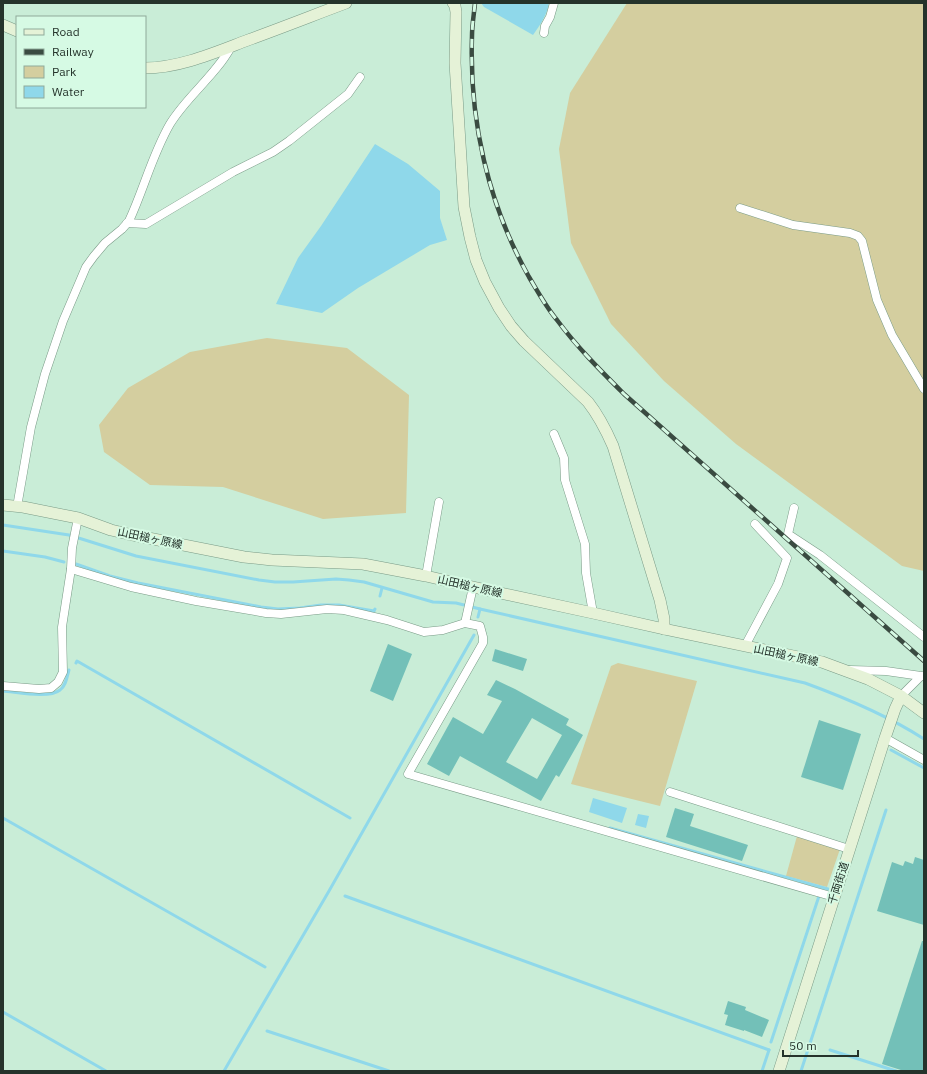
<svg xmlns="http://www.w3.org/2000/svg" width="927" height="1074" viewBox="0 0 927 1074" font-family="'IBM Plex Sans','Noto Sans JP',sans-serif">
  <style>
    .green { fill: #d4ce9f }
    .water { fill: #8fd8ea }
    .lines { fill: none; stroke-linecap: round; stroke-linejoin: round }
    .stream { stroke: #8fd8ea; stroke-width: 3 }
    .building { fill: #73c0b8; fill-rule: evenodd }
    .street-casing { stroke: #7a9b87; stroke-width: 9 }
    .secondary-casing { stroke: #7a9b87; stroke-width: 12 }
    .street { stroke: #fff; stroke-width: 8 }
    .secondary { stroke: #e5f2d7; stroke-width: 11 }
    .rail-casing { stroke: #3a4b41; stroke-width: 4.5 }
    .rail { stroke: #d6fae4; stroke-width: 3; stroke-dasharray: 9; stroke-linecap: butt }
    .labels { text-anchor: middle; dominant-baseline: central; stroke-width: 4; stroke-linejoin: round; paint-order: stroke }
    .street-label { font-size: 11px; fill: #25332b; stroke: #d6fae4 }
  </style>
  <rect width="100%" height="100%" fill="#c9edd7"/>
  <g class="green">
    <polygon points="627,3 924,3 924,571 902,566 736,444 664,381 611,324 571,243 559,149 570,93"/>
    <polygon points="267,338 347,348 409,395 406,513 323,519 223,487 150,485 104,452 99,425 128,388 190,352"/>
    <polygon points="618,663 697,681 660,806 571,784 611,666"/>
    <polygon points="797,836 840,849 827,887 786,876"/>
  </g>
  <g class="water">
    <path d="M481,3H549C547,15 540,25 533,35L484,7Z"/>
    <polygon points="375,144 408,164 440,191 440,218 447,240 430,245 358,288 322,313 276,304 298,258 321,226"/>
    <polygon points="593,798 627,808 622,823 589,812"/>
    <polygon points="638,814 649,816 646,828 635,825"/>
  </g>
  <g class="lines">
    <g class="stream">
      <path d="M3,525L69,535L136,556L259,580L275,582H293L336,579L349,580L364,582L433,602L456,603L480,609L805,683C846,698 887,715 924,739"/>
      <polyline points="3,551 45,557 64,562"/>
      <polyline points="76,564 110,576 138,583 261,607 278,609 300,608 321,605 339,605 374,611 375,609"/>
      <polyline points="380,596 382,588"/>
      <polyline points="478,617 480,609"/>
      <polyline points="76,663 77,661 350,818"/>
      <path d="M3,691C17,692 49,699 60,690C66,686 67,677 69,670"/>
      <polyline points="891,750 924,768"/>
      <polyline points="3,818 265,967"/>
      <polyline points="610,828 828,889"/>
      <polyline points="345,896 769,1050"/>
      <polyline points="3,1012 106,1071"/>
      <polyline points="267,1031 389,1071"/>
      <polyline points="771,1042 819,896"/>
      <polyline points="830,1050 896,1071"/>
      <polyline points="224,1071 329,891 474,635"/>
      <polyline points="762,1071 769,1050"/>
      <polyline points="801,1071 886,810"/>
    </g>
  </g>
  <g class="building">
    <polygon points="388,644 412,654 393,701 370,691"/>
    <polygon points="495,649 527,659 523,671 492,661"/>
    <path d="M496,680L515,689L569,719L566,725L583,735L559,777L556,775L541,801L460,756L449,776L427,764L453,717L483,734L502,701L487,695ZM532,718L562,735L537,779L506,762Z"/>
    <polygon points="819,720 861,734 843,790 801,777"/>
    <polygon points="675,808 694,814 690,826 748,845 742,861 666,837"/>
    <polygon points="915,857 924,860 924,925 877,911 892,862 903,866 905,861 913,864"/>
    <polygon points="922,941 924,941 924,1071 904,1071 882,1064"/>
    <polygon points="728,1001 746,1007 745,1010 769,1020 762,1037 744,1030 744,1031 725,1025 728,1015 724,1014"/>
  </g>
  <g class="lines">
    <defs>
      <g id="street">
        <polyline points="544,33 545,26 550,17 554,3"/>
        <polyline points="740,208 793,225 850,233 858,236 862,241 877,300 892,335 924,389"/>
        <polyline points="127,223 146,224 233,172 273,152 289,141 348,94 360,77"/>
        <polyline points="554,434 564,458 565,480 585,544 586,573 593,613"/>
        <path d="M17,507L31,427L45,374L63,321L86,267L94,256L105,243L122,229L129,221C144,189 152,155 170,124C187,96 215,76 231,47"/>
        <polyline points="794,508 788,534 820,555 924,637"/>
        <polyline points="71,569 131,587 196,601 266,613 281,614 327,609 344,610 387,620 424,632 443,630 465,623 480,626 483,637 483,643 408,774 834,897"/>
        <polyline points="426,576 439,502"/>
        <polyline points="465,623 473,587"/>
        <polyline points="745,646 778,584 787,558 755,524"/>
        <polyline points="850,670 886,671 921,676"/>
        <polyline points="3,686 39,689 51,688 58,682 63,672 62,627 71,569 72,548 78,518"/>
        <polyline points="901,696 921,676"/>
        <polyline points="885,738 924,760"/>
        <polyline points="670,792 849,849"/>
      </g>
      <g id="secondary">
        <path d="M453,3L455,6L456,12L455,63L464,207L470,237L476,260L485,282L499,308L511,326L524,341L588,402C599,416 606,430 613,446L660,600L664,619V629"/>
        <polyline points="3,25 17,31"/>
        <path d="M145,68C180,68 216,52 248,40C281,28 314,15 346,3"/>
        <polyline points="3,505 23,507 78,518 111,530 128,534 244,557 272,560 363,564 426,576 473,587 593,613 664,629 822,662 868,679 901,696 924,713"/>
        <polyline points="779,1071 885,738 895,709 901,696"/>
      </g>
    </defs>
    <use href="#street" class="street-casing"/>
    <use href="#secondary" class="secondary-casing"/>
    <use href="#street" class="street"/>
    <use href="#secondary" class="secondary"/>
    <defs>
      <path id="rail" d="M475,3C474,14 472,25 472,36C469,120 488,204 529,277C538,292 546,307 557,320C577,347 600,370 624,394L924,661"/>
    </defs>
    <use href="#rail" class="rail-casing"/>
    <use href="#rail" class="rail"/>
  </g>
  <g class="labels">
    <g class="street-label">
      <text transform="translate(150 538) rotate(12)">山田槌ヶ原線</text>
      <text transform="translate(470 586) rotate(13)">山田槌ヶ原線</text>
      <text transform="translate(786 655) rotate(12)">山田槌ヶ原線</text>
      <text transform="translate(838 883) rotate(-72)">千両街道</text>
    </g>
  </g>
  <rect width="927" height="1074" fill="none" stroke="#25332b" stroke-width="8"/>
  <rect x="16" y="16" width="130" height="92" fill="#d6fae4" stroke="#8faa9a"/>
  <rect x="24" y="29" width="20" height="6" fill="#e5f2d7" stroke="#8faa9a"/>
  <text x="52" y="36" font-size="12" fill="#25332b">Road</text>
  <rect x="24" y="49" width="20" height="6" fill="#3a4b41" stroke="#8faa9a"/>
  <text x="52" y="56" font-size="12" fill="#25332b">Railway</text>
  <rect x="24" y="66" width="20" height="12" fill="#d4ce9f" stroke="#8faa9a"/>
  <text x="52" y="76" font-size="12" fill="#25332b">Park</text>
  <rect x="24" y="86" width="20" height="12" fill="#8fd8ea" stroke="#8faa9a"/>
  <text x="52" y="96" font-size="12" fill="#25332b">Water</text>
  <path d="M783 1050v6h75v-6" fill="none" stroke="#25332b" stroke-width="2"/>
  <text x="789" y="1050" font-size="12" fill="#25332b" stroke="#d6fae4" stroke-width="3" paint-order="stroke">50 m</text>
</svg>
